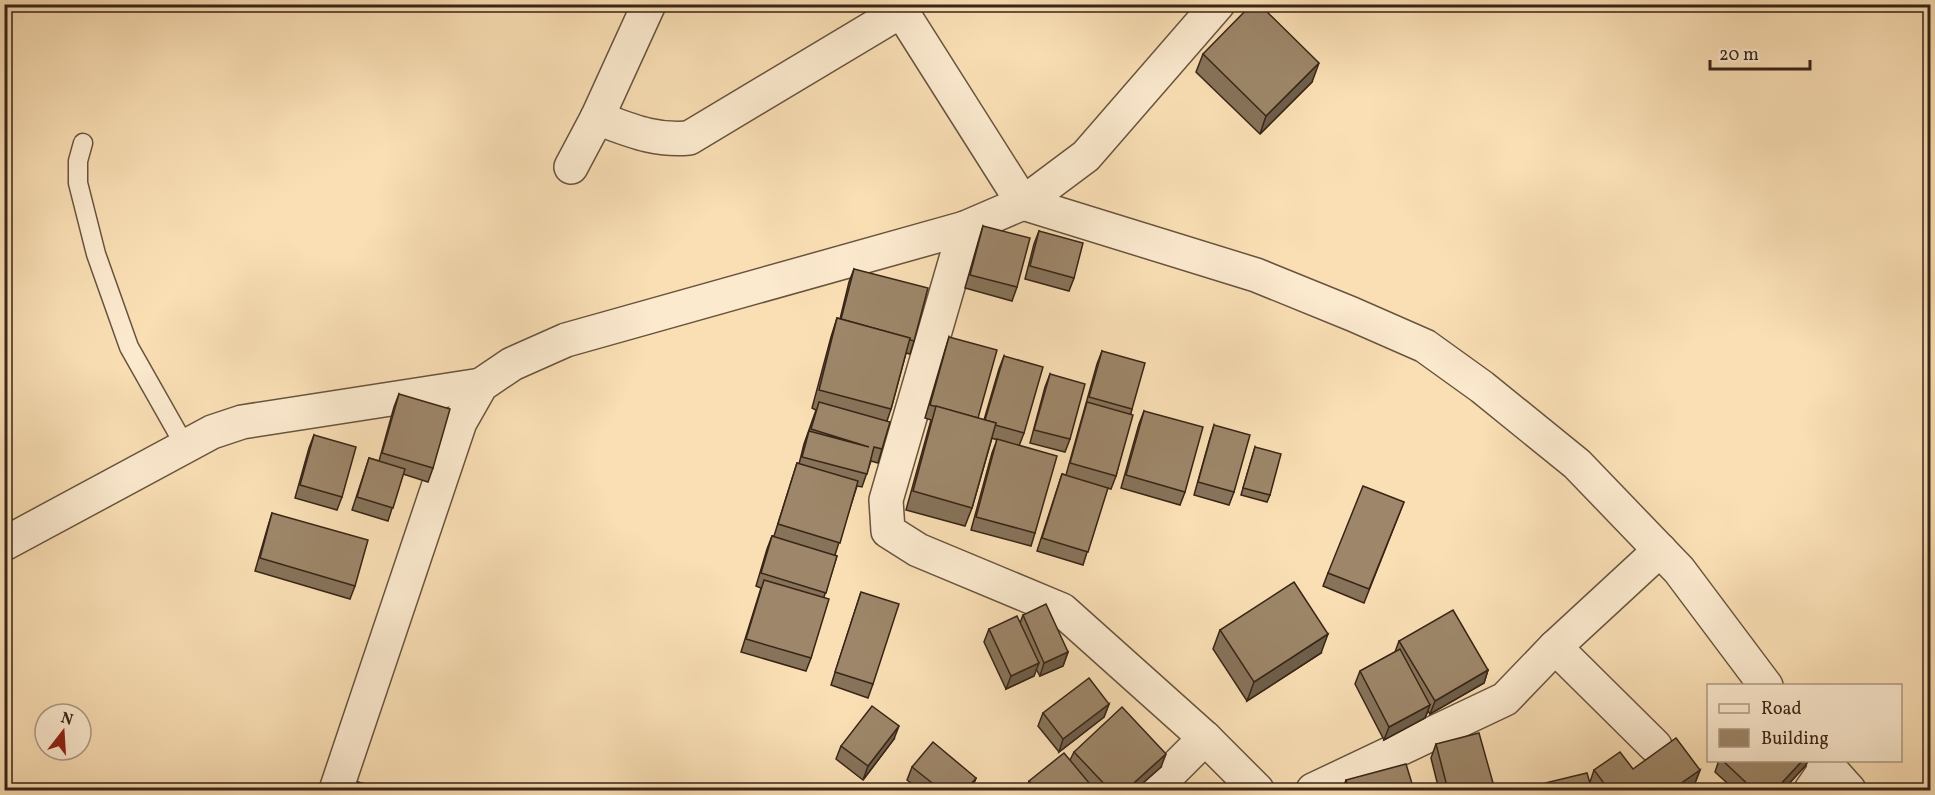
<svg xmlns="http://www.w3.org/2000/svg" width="1935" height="795" viewBox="0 0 1935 795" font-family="Vollkorn,serif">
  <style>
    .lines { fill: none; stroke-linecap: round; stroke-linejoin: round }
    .lane-casing { stroke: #68543e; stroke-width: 21 }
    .street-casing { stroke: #68543e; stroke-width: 36 }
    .lane { stroke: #fceacf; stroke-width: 18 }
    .street { stroke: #fceacf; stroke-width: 33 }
    .wall { fill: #87735a; stroke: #382517; stroke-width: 1.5 }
    .shaded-wall { fill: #6e5e4a; stroke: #382517; stroke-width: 1.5 }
    .building { fill: #9d8669; stroke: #382517; stroke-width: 1.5 }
  </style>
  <rect width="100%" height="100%" fill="#fadfb5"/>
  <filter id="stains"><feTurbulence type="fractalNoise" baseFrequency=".00333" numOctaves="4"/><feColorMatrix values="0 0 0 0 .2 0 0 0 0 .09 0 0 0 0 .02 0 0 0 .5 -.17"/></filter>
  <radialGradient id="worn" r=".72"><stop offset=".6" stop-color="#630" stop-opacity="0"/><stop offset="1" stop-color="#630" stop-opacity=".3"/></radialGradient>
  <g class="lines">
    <defs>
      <polyline id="lane" points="83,143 78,161 78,183 96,254 129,347 185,446"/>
      <g id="street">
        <polyline points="897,4 1023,203 1256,275 1352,314 1425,346 1482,387 1577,464 1679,570 1766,686"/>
        <path d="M597,118C630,130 653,141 689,138L901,11"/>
        <polyline points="571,167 597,118 649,4"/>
        <polyline points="965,228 886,500 888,531 918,550 1062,610 1205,738 1257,790"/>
        <polyline points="4,544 212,432 242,422 481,385"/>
        <polyline points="1555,647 1655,746"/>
        <polyline points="1822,760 1849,790"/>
        <polyline points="336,790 460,422 481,385 512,364 566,340 965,228 1023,203 1086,156 1218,4"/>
        <polyline points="1153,790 1205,738"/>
        <polyline points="1313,790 1505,699 1555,647 1660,550"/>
        <polyline points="1811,790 1827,767"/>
      </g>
    </defs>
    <use href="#lane" class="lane-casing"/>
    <use href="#street" class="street-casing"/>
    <use href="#lane" class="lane"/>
    <use href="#street" class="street"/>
  </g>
  <g class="wall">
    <polygon points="1203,54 1312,82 1260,134 1196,72"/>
    <polygon points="983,226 1017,287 1012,301 965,288 979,239"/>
    <polygon points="1039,231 1074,278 1069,291 1025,279 1034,244"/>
    <polygon points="854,269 914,341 910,354 906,353 891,409 887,421 882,449 878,463 871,461 862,487 857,486 835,555 837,556 824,597 811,658 806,671 741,652 761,588 756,586 767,549 772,536 774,536 797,463 799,464 804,444 816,410 812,408 831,337 837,318 840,319 849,282"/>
    <polygon points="949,337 978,418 984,420 999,369 1004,356 1024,433 1019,446 1035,533 1031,546 971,530 992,453 997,440 992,438 972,508 965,526 906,510 931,420 925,418 945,350"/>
    <polygon points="1102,351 1132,409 1116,476 1111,489 1107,488 1083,565 1037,551 1062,474 1066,475 1097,364"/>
    <polygon points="1050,374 1070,439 1065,452 1030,443 1045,387"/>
    <polygon points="399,394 433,468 428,482 403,474 388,521 352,510 369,458 379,461 394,407"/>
    <polygon points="1144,411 1185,492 1180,505 1121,488 1139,424"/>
    <polygon points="1214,425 1234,492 1229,505 1194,495 1210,438"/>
    <polygon points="314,435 342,497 337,510 295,498 309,448"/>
    <polygon points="1255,447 1270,495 1267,502 1241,495"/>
    <polygon points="1404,502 1364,603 1323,586 1328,573"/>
    <polygon points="272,513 355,586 350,599 255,571 268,526"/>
    <polygon points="861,592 873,684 868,698 831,685"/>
    <polygon points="1023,615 1068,652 1063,666 1040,676 1036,669 1034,676 1006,689 984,642 989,629 1020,623"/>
    <polygon points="1220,630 1321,653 1247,701 1213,649"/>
    <polygon points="1399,641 1488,670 1484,683 1430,714 1428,711 1425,718 1384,740 1355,684 1360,671 1395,652"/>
    <polygon points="1109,704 1104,717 1059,752 1038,726 1043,713"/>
    <polygon points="894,739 863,780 836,759 841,746"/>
    <polygon points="1436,744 1495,790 1439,790 1431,758"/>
    <polygon points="1074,752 1161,767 1135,790 1026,790 1029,781 1070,760"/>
    <polygon points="1719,760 1808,760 1806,765 1783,790 1735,790 1715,772"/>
    <polygon points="912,767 976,778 971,790 920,790 907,780"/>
    <polygon points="1633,769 1700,770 1695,783 1684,790 1595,790 1591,785 1592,790 1539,790 1541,784 1590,782 1594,770"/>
    <polygon points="1346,780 1414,790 1342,790"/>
  </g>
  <g class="shaded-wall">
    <polygon points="1319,63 1312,82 1260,134 1266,116"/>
    <polygon points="1328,634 1321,653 1247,701 1254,682"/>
    <polygon points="1068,652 1063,666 1040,676 1044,663"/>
    <polygon points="1039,663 1034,676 1006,689 1011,676"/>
    <polygon points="1488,670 1484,683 1430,714 1435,701"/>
    <polygon points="1109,704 1104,717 1059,752 1063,739"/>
    <polygon points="1430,705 1425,718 1384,740 1389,727"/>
    <polygon points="899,726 894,739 863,780 868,766"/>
    <polygon points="1166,754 1161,767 1135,790 1126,790"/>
    <polygon points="1803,760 1808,760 1806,765 1783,790 1775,790"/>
    <polygon points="1700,770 1695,783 1684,790 1671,790"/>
    <polygon points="976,778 971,790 966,790"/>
  </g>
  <g class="building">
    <polygon points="1252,4 1259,4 1319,63 1266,116 1203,54"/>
    <polygon points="983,226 1030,238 1017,287 970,275"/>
    <polygon points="1039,231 1083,243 1074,278 1030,266"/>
    <polygon points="854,269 928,288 914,341 910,340 910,338 841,319"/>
    <polygon points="837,318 910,338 891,409 819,390"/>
    <polygon points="949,337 997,350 978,418 930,405"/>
    <polygon points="1102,351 1145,363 1132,409 1089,397"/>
    <polygon points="1004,356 1043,367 1024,433 995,425 996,423 985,420"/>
    <polygon points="1050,374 1085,384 1070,439 1034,430"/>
    <polygon points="399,394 450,409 433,468 382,453"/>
    <polygon points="819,402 890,422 882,449 874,447 867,474 802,457 809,431 869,447 811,429"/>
    <polygon points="1087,402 1133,415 1116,476 1070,463"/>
    <polygon points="936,406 996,423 972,508 913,491"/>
    <polygon points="1144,411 1203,427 1185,492 1126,475"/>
    <polygon points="1214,425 1250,435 1234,492 1198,482"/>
    <polygon points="314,435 356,447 342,497 300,485"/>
    <polygon points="997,439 1057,456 1035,533 976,517"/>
    <polygon points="1255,447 1281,454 1270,495 1243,488"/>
    <polygon points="369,458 405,469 393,508 357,497"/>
    <polygon points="797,463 858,481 840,543 778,524"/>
    <polygon points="1062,474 1108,488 1088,552 1042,538"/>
    <polygon points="1363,486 1404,502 1369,589 1328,573"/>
    <polygon points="272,513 368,540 355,586 260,558"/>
    <polygon points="772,536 837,556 826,593 761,573"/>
    <polygon points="764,580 829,599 811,658 746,639"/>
    <polygon points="1294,582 1328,634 1254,682 1220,630"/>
    <polygon points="861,592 899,604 873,684 835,672"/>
    <polygon points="1046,604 1068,652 1044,663 1023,615"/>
    <polygon points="1453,610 1488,670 1435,701 1399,641"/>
    <polygon points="1017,616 1039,663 1011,676 989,629"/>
    <polygon points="1400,649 1430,705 1389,727 1360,671"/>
    <polygon points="1089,678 1109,704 1063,739 1043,713"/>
    <polygon points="872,706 899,726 868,766 841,746"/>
    <polygon points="1122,707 1166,754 1126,790 1110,790 1074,752"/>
    <polygon points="1479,733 1495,790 1448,790 1436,744"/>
    <polygon points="1676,738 1700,770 1671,790 1609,790 1594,770 1620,752 1633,769"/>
    <polygon points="933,742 976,778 966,790 941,790 912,767"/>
    <polygon points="1064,753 1095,790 1037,790 1029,781"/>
    <polygon points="1722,760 1803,760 1775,790 1754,790"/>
    <polygon points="1406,764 1414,790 1349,790 1346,780"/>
    <polygon points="1587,773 1592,790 1542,790 1541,784"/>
    <polygon points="358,782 387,790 355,790"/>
  </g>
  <rect width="1935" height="795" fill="none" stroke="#fadfb5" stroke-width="24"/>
  <rect x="6" y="6" width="1923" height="783" fill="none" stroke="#382517" stroke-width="3"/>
  <rect x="12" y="12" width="1911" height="771" fill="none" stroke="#382517" stroke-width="1.5"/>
  <rect x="1707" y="684" width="195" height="78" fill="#fceacf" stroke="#ae9b85" stroke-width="1.5"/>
  <rect x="1719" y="704" width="30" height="9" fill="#fceacf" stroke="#ae9b85" stroke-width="1.5"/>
  <text x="1761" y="714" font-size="18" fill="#382517">Road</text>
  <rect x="1719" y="729" width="30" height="18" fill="#9d8669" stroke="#ae9b85" stroke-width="1.5"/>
  <text x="1761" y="744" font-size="18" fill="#382517">Building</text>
  <g transform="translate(63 732) rotate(17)"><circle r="28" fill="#fceacf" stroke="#ae9b85" stroke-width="1.5"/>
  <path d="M0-4.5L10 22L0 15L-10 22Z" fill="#8f2418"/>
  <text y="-9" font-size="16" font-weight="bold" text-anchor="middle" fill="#382517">N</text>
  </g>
  <path d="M1710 60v9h100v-9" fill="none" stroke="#382517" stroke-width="3"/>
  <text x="1719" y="60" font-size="18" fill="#382517" stroke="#fceacf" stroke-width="4.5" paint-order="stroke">20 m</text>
  <rect width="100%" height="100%" filter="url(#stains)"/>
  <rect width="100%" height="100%" fill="url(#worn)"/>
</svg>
